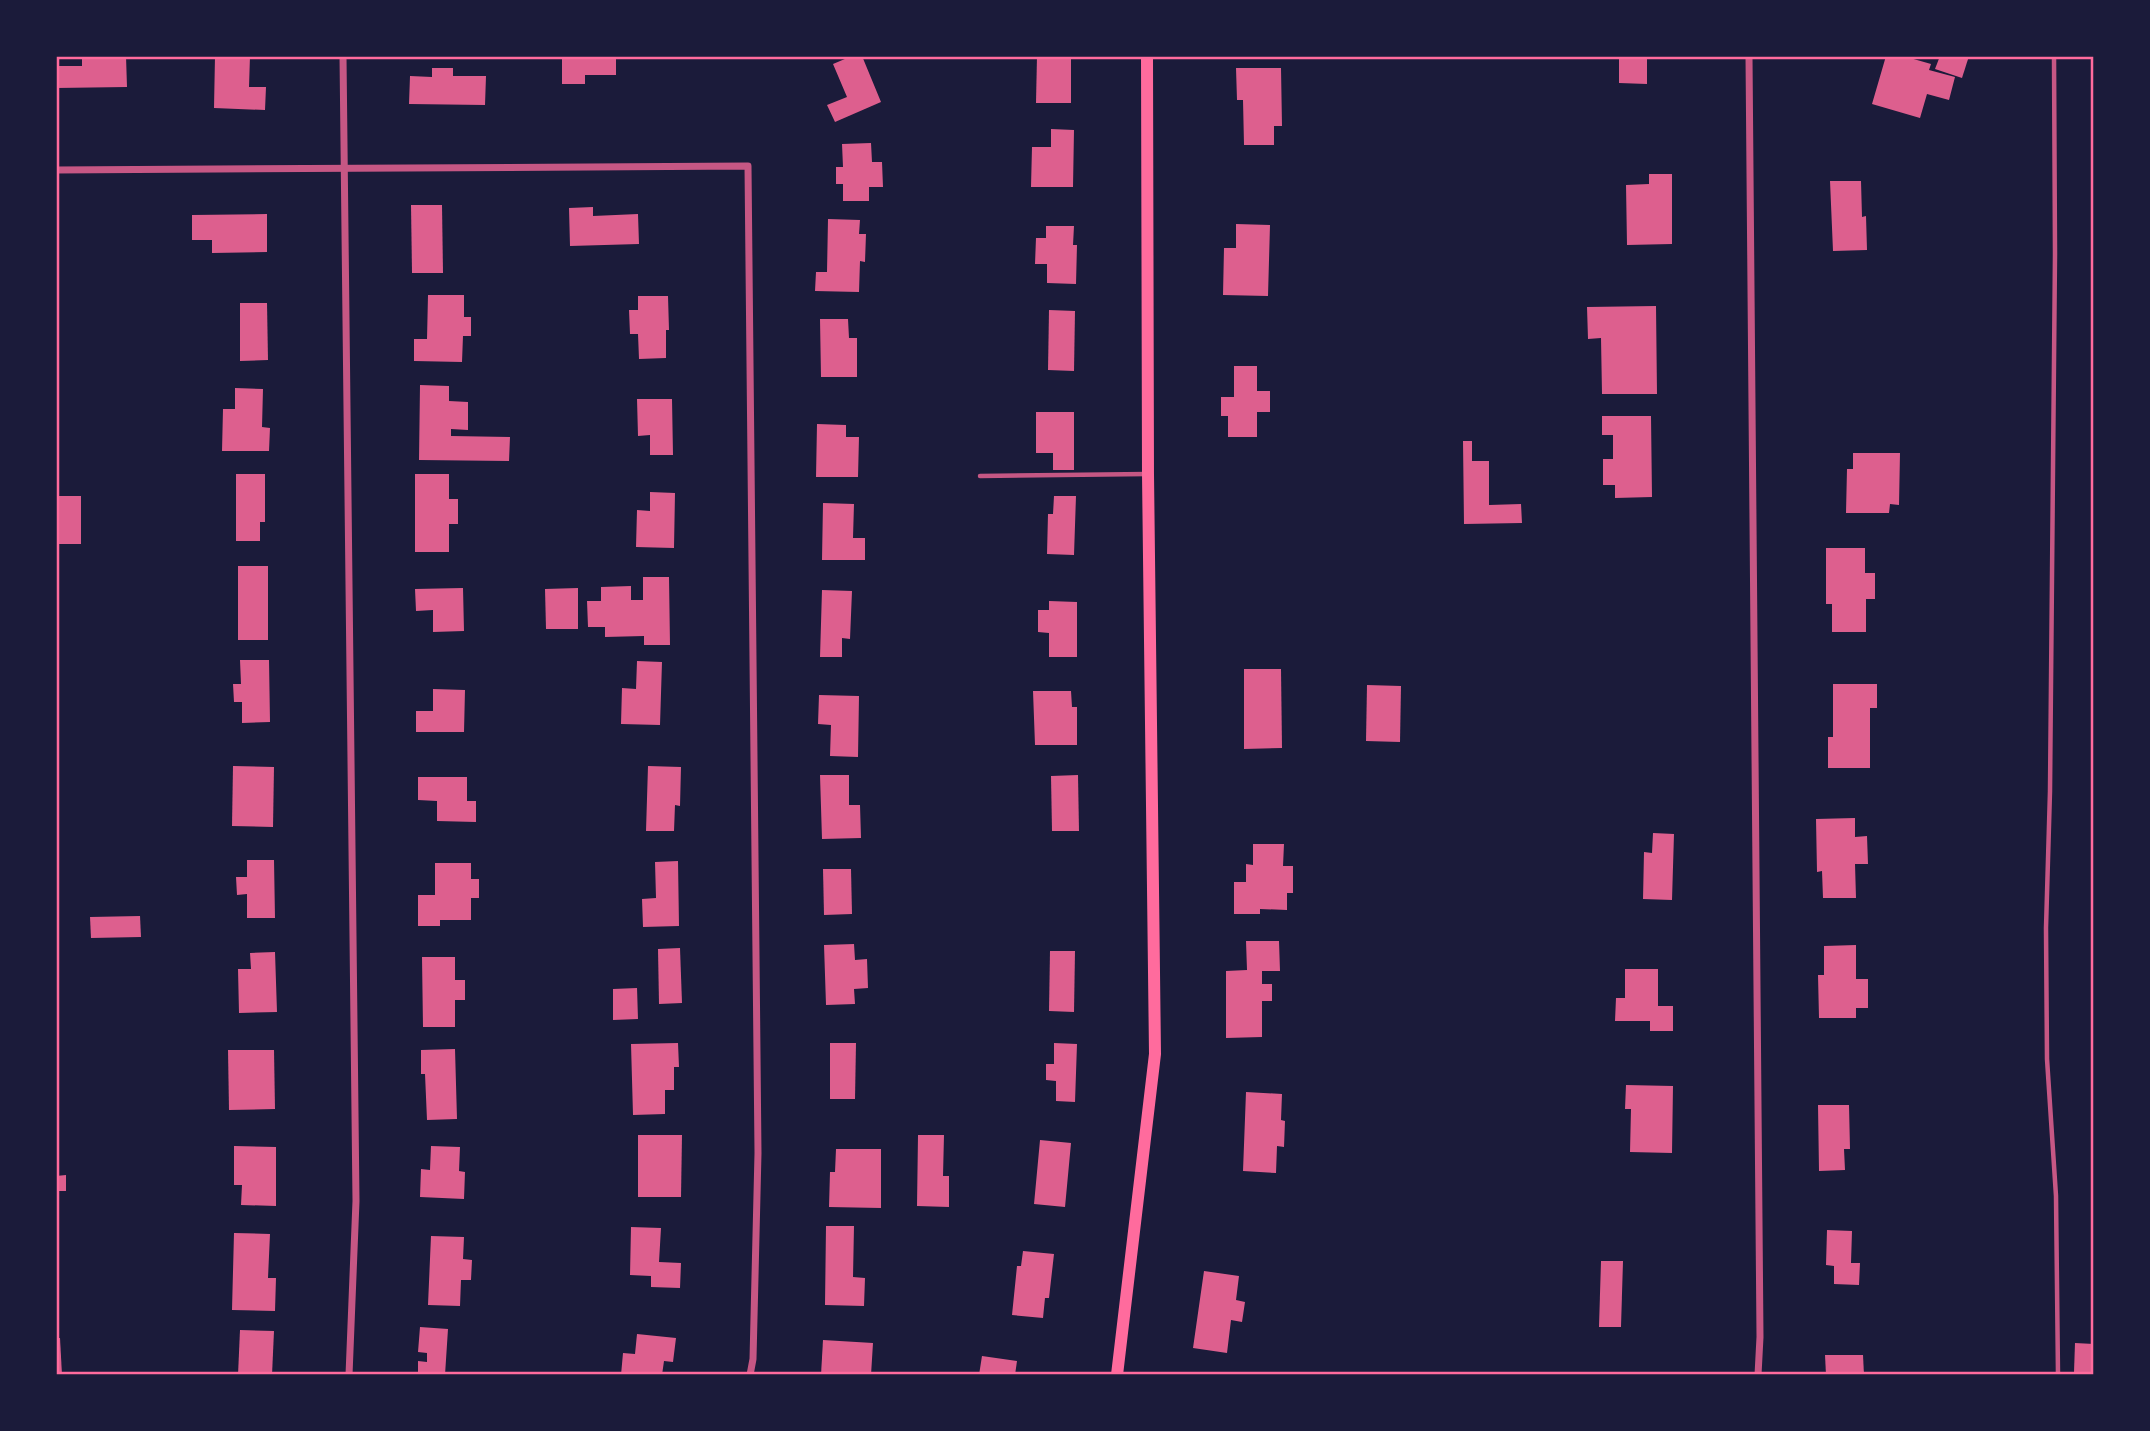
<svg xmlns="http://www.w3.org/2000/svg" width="2150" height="1431" viewBox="0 0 2150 1431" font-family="'PT Sans',sans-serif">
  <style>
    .building { fill: #dd5f8e }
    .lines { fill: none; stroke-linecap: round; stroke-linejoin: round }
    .service { stroke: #c65784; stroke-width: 4.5 }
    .minor { stroke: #c65784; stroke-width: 7 }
    .secondary { stroke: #ff6b9d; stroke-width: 12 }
    .neatline { fill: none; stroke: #ff6b9d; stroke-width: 2.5 }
  </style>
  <rect width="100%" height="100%" fill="#1b1b3a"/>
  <g class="building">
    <polygon points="82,56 126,56 127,87 56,88 56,66 82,66"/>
    <polygon points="215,56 250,56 249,87 266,87 265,110 214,108"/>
    <polygon points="562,56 616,56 616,75 585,75 585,84 562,84"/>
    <polygon points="852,56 862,56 881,102 835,122 827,105 847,97 833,64"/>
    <polygon points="1037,56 1071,56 1071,103 1036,103"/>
    <polygon points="1619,56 1647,56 1647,84 1619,83"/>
    <polygon points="1886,56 1903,56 1931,64 1929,70 1955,77 1949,100 1927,94 1920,118 1872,104"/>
    <polygon points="1940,56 1969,56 1962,78 1935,69"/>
    <polygon points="432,68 453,68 453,76 486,76 485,105 409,104 410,76 432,77"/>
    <polygon points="1236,68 1281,68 1282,126 1274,126 1274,145 1244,145 1243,100 1237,100"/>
    <polygon points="1051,129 1074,130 1073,187 1031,187 1032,147 1051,147"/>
    <polygon points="871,143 872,162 882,162 883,187 869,187 869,201 843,201 843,184 836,184 836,167 843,167 842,144"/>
    <polygon points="1649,174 1672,174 1672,244 1627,245 1626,185 1649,184"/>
    <polygon points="1830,181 1861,181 1862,217 1866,216 1867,250 1833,251"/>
    <polygon points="411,205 442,205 443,273 412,273"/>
    <polygon points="593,207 593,216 638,214 639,244 570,246 569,208"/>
    <polygon points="267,214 267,252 212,253 212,240 192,240 192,215"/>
    <polygon points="828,219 860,220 859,234 866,234 865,262 860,261 859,292 815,291 816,272 827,272"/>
    <polygon points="1236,224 1270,225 1268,296 1223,295 1224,248 1236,248"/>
    <polygon points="1046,226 1074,226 1073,245 1077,245 1076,284 1047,283 1047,264 1035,264 1036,238 1046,238"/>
    <polygon points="428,295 464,295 464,317 471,317 471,336 463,336 462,362 414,361 414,339 427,339"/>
    <polygon points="638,296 668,296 669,330 666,330 666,358 639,359 638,334 630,334 629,310 638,310"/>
    <polygon points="240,303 267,303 268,360 240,361"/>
    <polygon points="1656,306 1657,394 1602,394 1601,338 1588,339 1587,307"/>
    <polygon points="1049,310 1075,311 1074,371 1048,370"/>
    <polygon points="820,319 848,319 849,338 857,338 857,377 821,377"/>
    <polygon points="1234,366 1257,366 1257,391 1270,391 1270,412 1257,412 1257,437 1228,437 1228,416 1221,416 1221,397 1234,397"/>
    <polygon points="420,385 449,386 449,401 468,402 468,430 451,429 451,436 510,437 509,461 419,460"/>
    <polygon points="235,388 263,389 262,427 270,428 269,451 222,451 223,409 235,409"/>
    <polygon points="637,399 672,399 673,455 650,455 650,435 638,436"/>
    <polygon points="1036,412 1074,412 1074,470 1053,470 1053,453 1036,453"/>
    <polygon points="1602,416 1651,416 1652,497 1615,498 1615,485 1603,485 1603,459 1613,459 1613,435 1602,435"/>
    <polygon points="817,424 846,425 846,437 859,437 858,477 816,477"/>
    <polygon points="1463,441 1472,441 1472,461 1489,461 1489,505 1521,504 1522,523 1464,524"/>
    <polygon points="1853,453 1900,453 1899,505 1890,504 1889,513 1846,513 1847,469 1853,469"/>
    <polygon points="236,474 265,474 265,522 260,522 260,541 236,541"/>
    <polygon points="415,474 449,474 449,499 458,499 458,524 449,524 449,552 415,552"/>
    <polygon points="650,492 675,493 674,548 636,547 637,510 650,511"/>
    <rect x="56" y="496" width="25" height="48"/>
    <polygon points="1054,496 1076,496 1074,555 1047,554 1048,514 1053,514"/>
    <polygon points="823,503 854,504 853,538 865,538 865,560 822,560"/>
    <polygon points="1826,548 1865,548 1865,573 1875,573 1875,599 1866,599 1866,632 1832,632 1832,604 1826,604"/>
    <rect x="238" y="566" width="30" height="74"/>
    <polygon points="643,577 669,577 670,645 644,645 644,636 605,637 605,627 588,627 587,601 601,601 601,587 631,586 631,600 643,600"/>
    <polygon points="463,588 464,631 433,632 433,610 416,611 415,589"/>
    <polygon points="578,588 578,629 546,629 545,589"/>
    <polygon points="822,590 852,591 850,639 842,638 842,657 820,657"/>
    <polygon points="1049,601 1077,602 1077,657 1049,657 1049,633 1038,632 1038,610 1049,610"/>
    <polygon points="240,660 269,660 270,722 242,723 242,702 234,702 233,684 241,684"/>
    <polygon points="637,661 662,662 660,725 621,724 622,688 636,689"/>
    <polygon points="1244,669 1281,669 1282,748 1244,749"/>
    <polygon points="1833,684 1877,684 1877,708 1870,708 1870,768 1828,768 1828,737 1833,737"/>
    <polygon points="1367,685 1401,686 1400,742 1366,741"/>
    <polygon points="433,689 465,690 464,732 416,732 416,711 433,711"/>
    <polygon points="1033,691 1071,691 1072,707 1077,707 1077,745 1035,745"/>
    <polygon points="819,695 859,696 858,757 830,756 831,725 818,724"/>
    <polygon points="233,766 274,767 273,827 232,826"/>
    <polygon points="648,766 681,767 680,806 675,805 674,831 646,831"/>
    <polygon points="820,775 849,775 849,805 860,805 861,838 822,839"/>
    <polygon points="1078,775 1079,831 1052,831 1051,776"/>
    <polygon points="418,777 467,777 467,801 476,801 476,822 437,821 437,801 418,800"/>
    <polygon points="1855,818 1855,837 1867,836 1868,864 1855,864 1856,898 1823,898 1822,871 1817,872 1816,819"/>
    <polygon points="1653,833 1674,834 1672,900 1643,899 1644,852 1652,853"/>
    <polygon points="1253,844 1284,844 1283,866 1293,866 1293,893 1287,893 1287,910 1260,909 1260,914 1234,914 1234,882 1246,882 1246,864 1253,865"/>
    <polygon points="247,860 274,860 275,918 247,918 247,894 237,895 236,877 247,877"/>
    <polygon points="678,861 679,926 643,927 642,899 656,898 655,862"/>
    <polygon points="435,863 471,863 471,879 479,879 479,898 471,898 471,920 440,920 440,926 418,926 418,895 435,895"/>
    <polygon points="823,869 851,869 852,914 824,915"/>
    <polygon points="140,916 141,937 91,938 90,917"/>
    <polygon points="1246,941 1279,941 1280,971 1262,971 1262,984 1272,984 1272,1001 1262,1001 1262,1037 1226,1038 1226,971 1247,970"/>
    <polygon points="854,944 855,960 867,959 868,988 854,989 855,1004 826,1005 824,945"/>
    <polygon points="1856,945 1856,979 1868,979 1868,1008 1856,1008 1856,1018 1819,1018 1818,975 1824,975 1824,946"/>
    <polygon points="680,948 682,1003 659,1004 658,949"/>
    <polygon points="1050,951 1075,951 1074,1012 1049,1011"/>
    <polygon points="275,952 277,1012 239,1013 238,969 251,969 250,953"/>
    <polygon points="422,957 455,957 455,980 465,980 465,1000 455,1000 455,1027 423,1027"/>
    <polygon points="1625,969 1658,969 1658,1006 1673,1006 1673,1031 1650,1031 1650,1021 1615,1021 1616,998 1625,998"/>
    <polygon points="637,988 638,1019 613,1020 613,989"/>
    <polygon points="678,1043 679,1067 674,1067 674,1090 665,1090 665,1114 633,1115 631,1044"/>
    <polygon points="830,1043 856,1043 855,1099 830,1099"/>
    <polygon points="1054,1043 1077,1044 1075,1102 1056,1101 1056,1081 1046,1080 1046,1064 1054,1064"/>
    <polygon points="455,1049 457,1119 427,1120 425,1074 421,1074 421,1050"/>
    <polygon points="228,1050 274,1050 275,1109 229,1110"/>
    <polygon points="1626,1085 1673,1086 1672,1153 1630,1152 1631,1109 1625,1109"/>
    <polygon points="1246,1092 1282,1094 1281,1120 1285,1121 1284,1147 1277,1146 1276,1173 1243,1171"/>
    <polygon points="1818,1105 1849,1105 1850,1149 1844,1149 1845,1170 1819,1171"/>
    <polygon points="638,1135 682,1135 681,1197 638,1197"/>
    <polygon points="918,1135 944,1135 943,1176 949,1176 949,1207 917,1206"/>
    <polygon points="1040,1140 1071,1143 1065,1207 1034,1204"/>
    <polygon points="234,1146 276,1147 276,1206 241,1205 242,1185 234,1185"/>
    <polygon points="431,1146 460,1147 459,1171 465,1172 464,1199 420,1197 421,1169 430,1170"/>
    <polygon points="836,1149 881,1149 881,1208 829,1207 830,1172 835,1172"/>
    <polygon points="66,1175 66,1191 56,1191 56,1176"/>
    <polygon points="826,1226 854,1226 853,1277 865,1278 864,1306 825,1305"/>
    <polygon points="631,1227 661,1228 659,1262 681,1263 680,1288 651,1287 651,1276 630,1275"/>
    <polygon points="1827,1230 1852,1231 1851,1263 1860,1263 1859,1285 1834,1284 1834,1266 1826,1265"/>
    <polygon points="234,1233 270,1234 268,1278 276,1278 275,1311 232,1310"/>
    <polygon points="431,1236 464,1237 463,1259 472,1260 471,1280 461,1280 460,1306 428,1305"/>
    <polygon points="1023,1251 1054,1254 1049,1298 1045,1298 1043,1318 1012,1315 1017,1266 1021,1266"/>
    <polygon points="1601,1261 1623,1261 1621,1327 1599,1327"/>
    <polygon points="1204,1271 1239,1276 1236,1300 1245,1302 1242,1322 1231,1320 1227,1353 1193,1348"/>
    <polygon points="420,1327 448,1329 445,1375 418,1375 418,1361 427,1362 427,1353 418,1352"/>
    <polygon points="240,1330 274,1331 272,1375 238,1375"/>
    <polygon points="637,1334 676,1338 673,1362 664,1361 662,1375 621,1375 623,1353 635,1354"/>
    <polygon points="56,1338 60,1338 62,1375 56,1375"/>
    <polygon points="823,1340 873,1343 871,1375 821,1375"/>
    <polygon points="2075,1343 2094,1344 2094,1372 2074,1372"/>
    <polygon points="1825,1355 1863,1355 1864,1375 1826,1375"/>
    <polygon points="982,1356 1017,1361 1015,1375 979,1375"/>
  </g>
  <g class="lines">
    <g class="service">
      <polyline points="2054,56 2055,254 2050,791 2046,928 2047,1059 2056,1196 2058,1375"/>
      <polyline points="980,476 1148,474"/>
    </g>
    <g class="minor">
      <polyline points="343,56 356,1201 349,1375"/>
      <polyline points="1749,56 1760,1337 1758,1375"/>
      <polyline points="56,170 748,166 758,1153 753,1359 750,1375"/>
    </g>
    <polyline class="secondary" points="1117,1375 1155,1054 1148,474 1147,56"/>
  </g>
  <rect width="2150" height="1431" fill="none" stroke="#1b1b3a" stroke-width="116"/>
  <rect x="58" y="58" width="2034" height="1315" class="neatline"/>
</svg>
